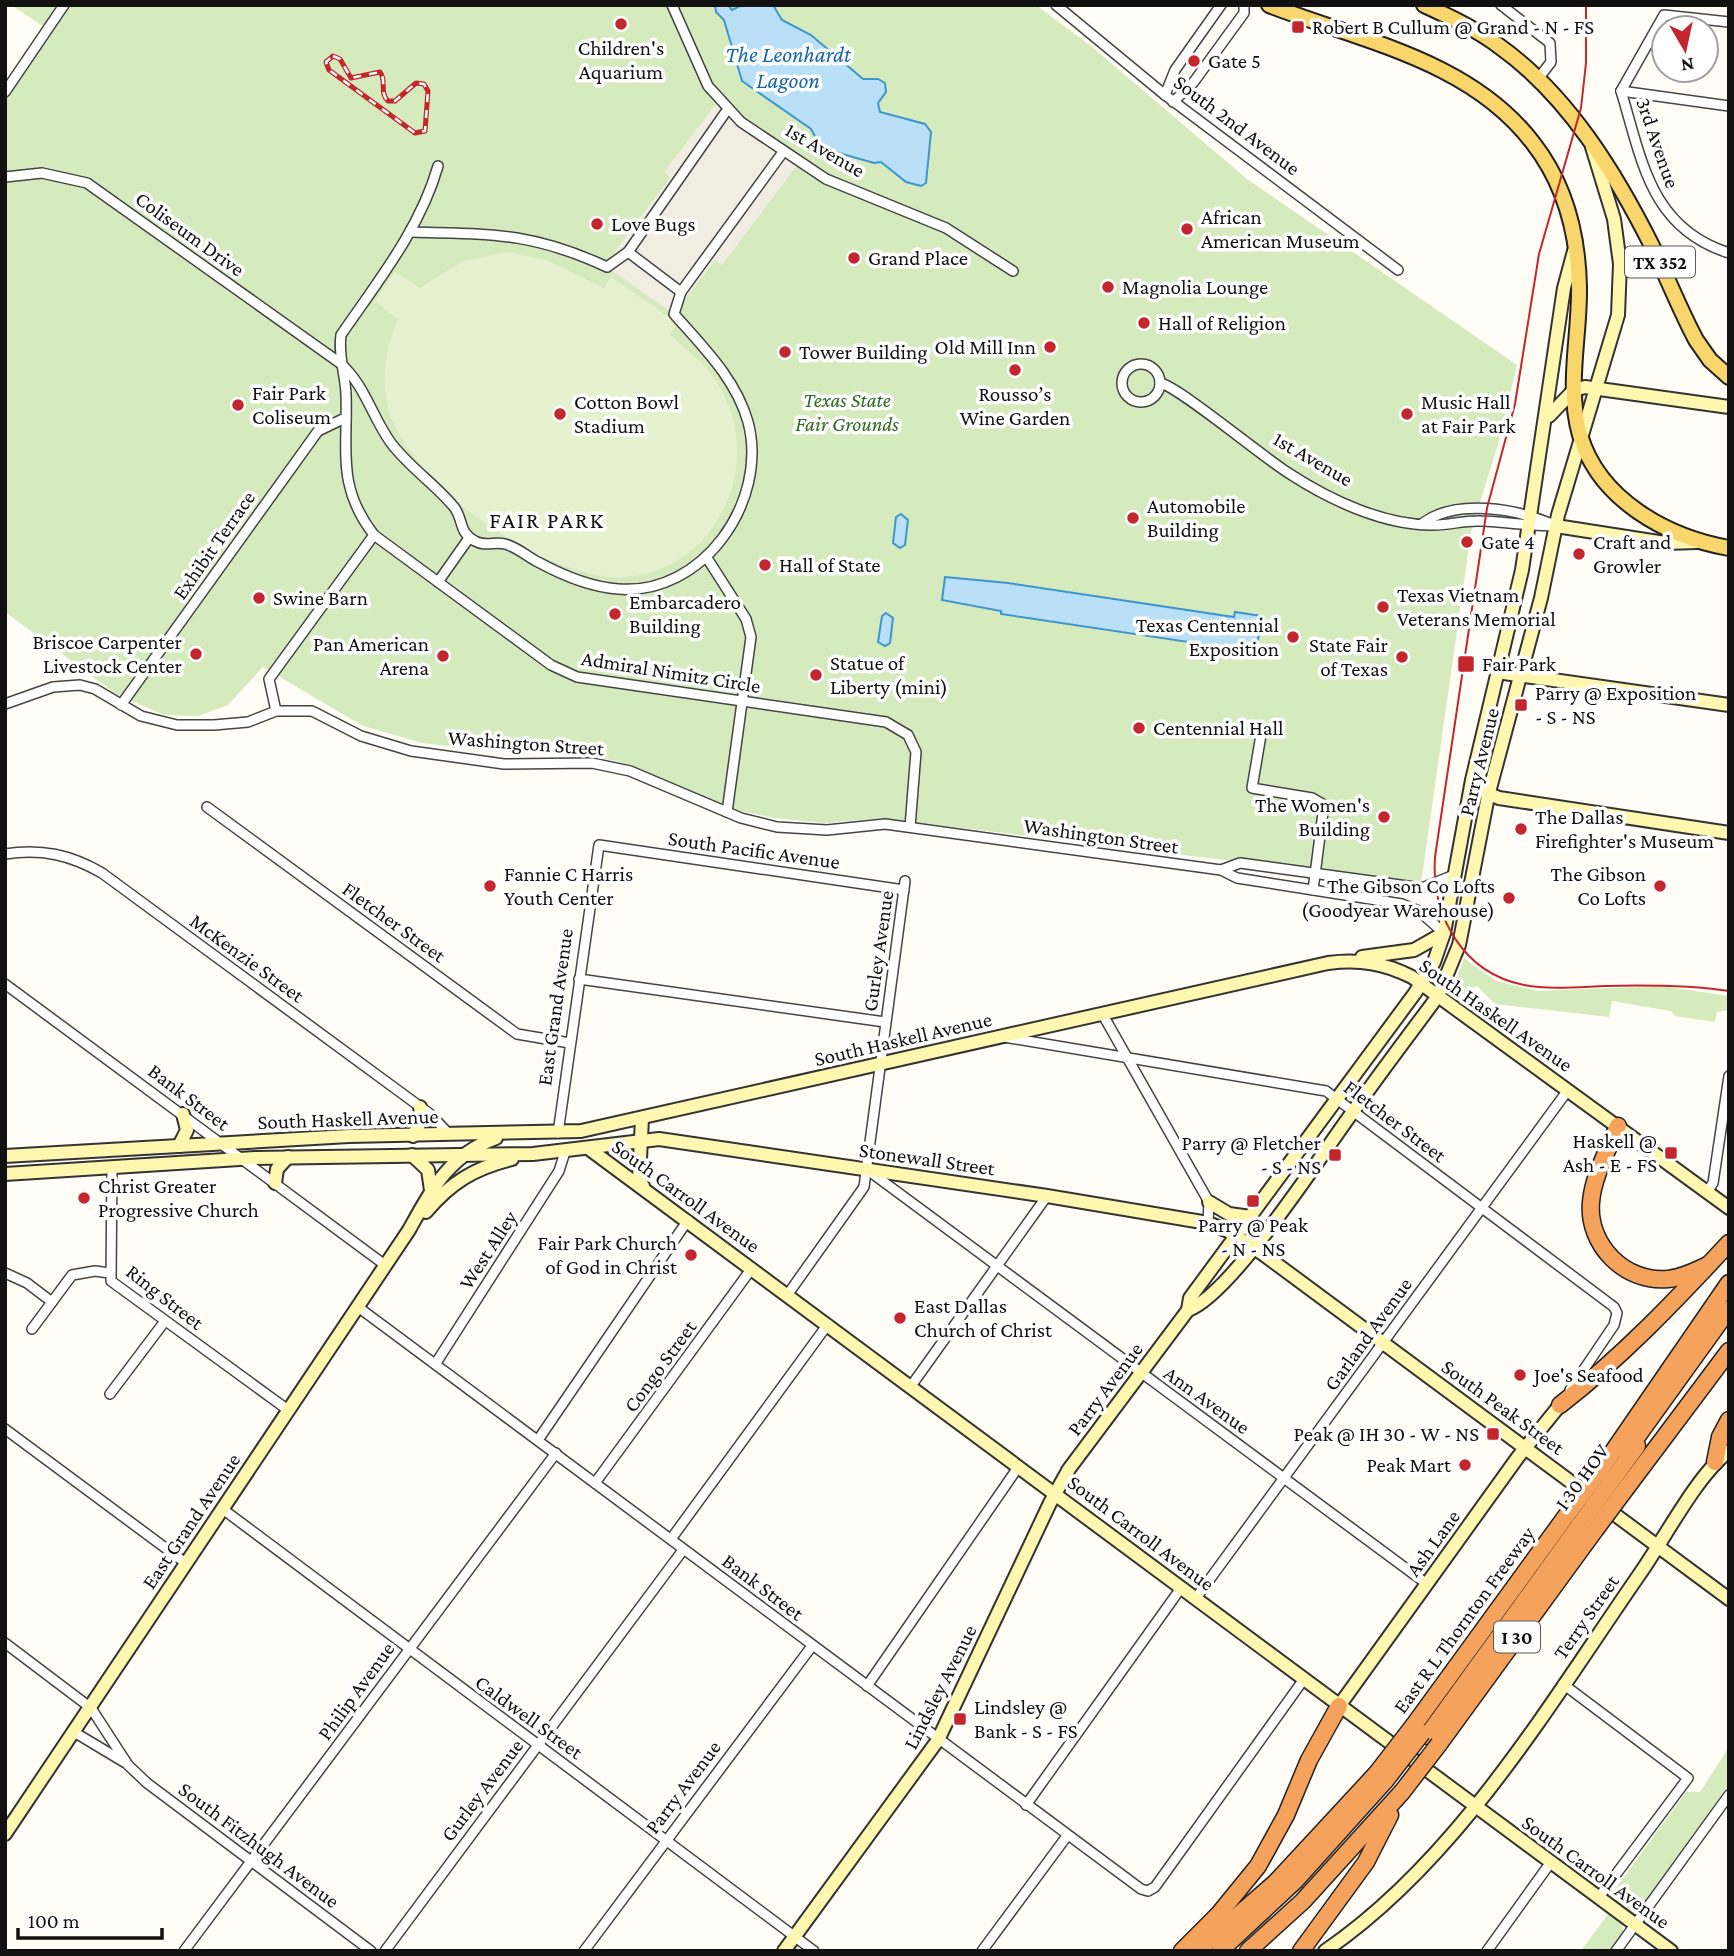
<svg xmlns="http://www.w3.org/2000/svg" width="1734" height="1956" viewBox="0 0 1734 1956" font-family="'Crimson Pro',serif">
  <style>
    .green { fill: #d5ebbd }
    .pitch { fill: #e6f2cf }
    .plaza { fill: #f1ede2 }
    .water { fill: #b9e0f7; stroke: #3f96cf; stroke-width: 2 }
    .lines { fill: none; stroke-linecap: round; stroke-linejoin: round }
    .street-casing { stroke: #444; stroke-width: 12 }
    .secondary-casing { stroke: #333; stroke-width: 16 }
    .primary-casing { stroke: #222; stroke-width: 18 }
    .highway-casing { stroke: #222; stroke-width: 19 }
    .street { stroke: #fff; stroke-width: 9 }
    .secondary { stroke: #fff6b0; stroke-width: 12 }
    .primary { stroke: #f9d66b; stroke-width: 14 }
    .highway { stroke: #f5a25d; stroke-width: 16 }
    .tram { stroke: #c4262e; stroke-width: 2 }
    .rail-casing { stroke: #c4262e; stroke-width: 5 }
    .rail { stroke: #fff; stroke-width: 2.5; stroke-dasharray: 8; stroke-linecap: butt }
    .highway-bridge-casing { stroke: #222; stroke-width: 19; stroke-linecap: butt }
    .highway-bridge { stroke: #f5a25d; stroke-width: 16 }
    .poi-dot { fill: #c4262e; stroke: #fff; stroke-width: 2.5 }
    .labels { text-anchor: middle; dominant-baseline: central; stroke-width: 7; stroke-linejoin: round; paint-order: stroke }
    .shield { fill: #fff; stroke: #585858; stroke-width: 2 }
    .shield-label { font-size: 19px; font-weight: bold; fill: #111 }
    .poi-label { font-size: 21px; fill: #111; stroke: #fff; text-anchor: start }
    .street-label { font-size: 21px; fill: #111; stroke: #fff }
    .park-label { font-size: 21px; font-style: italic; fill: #2f6b1f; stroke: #fff }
    .water-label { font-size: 23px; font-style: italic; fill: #1768a6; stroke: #fff }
    .neighbourhood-label { font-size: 23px; letter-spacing: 2px; fill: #111; stroke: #fff }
  </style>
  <rect width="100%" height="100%" fill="#fffdf5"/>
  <g class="green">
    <polygon points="11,5 1036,5 1091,46 1247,179 1517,365 1498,444 1471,532 1421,884 882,818 824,823 774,818 736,810 617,761 570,753 471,749 422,743 363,726 263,667 228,705 198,716 164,715 116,694 5,612 5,90 46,28"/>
    <polygon points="1464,958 1496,981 1538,991 1662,986 1729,996 1729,1010 1717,1012 1715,1022 1675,1016 1671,1011 1612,1001 1609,1017 1495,1004 1477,986 1460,996 1453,988"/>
    <polygon points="1729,1747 1729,1784 1638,1912 1631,1914 1625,1910 1622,1924 1624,1935 1613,1951 1581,1951 1608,1914 1612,1916 1616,1902 1611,1897 1614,1891 1686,1792 1700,1792"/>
  </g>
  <path class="pitch" d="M508,252L548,261L604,288L611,277L677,323L670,335C686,349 706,365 718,384C767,462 717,573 622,577C544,579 407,484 388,407C381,377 386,347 398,319L375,301L395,272L420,288L463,261Z"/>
  <polygon class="plaza" points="716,104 734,122 797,165 722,265 715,260 674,314 607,267 618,247 670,178 664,172"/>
  <g class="water">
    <polygon points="715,5 728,5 732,10 742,5 773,5 782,20 811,35 863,79 878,79 885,83 886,92 878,103 880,112 925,124 931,132 926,183 921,186 906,182 881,162 874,163 821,148 811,129 742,81 724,20 716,12"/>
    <polygon points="901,514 908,520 905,545 900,548 893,543 896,517"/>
    <polygon points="945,577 1008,583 1234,617 1235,612 1262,616 1255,657 1229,653 1229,648 1001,614 1001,611 942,600"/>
    <polygon points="886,613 893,618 890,643 885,646 878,642 882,616"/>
  </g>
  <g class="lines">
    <defs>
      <g id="street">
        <polyline points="672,5 708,86 741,122 826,179 946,228 1013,271"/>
        <polyline points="1056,5 1165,95 1398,270"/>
        <polyline points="1501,5 1550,43 1551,62 1538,79"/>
        <path d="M1621,91C1642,160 1650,228 1729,253"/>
        <polyline points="1621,91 1664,15 1729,22"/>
        <polyline points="1621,91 1729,106"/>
        <polyline points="5,92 64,5"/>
        <polyline points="1165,95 1175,70 1221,5"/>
        <polyline points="1173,102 1193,83 1244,13 1244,5"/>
        <path d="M5,177L42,173L87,183L340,363C365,385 372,417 391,443C409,467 435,484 454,507C464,520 458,532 475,541C485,547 495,541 505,544C517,547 528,557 538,562C562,575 590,587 618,589C703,596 769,501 748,422C736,379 703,347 674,314L681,292L628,252L607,267C532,232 491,234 410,232"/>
        <polyline points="628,252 725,113"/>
        <polyline points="681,292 783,152"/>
        <circle cx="1141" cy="383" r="19"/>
        <path d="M1160,383C1178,386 1265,459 1290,474C1330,500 1385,526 1434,525C1450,525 1465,520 1481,521C1507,522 1530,526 1556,526"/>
        <path d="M1423,523C1457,498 1516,509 1552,524"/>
        <polyline points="374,535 551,665 577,677 886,722 908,735 916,752 910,827"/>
        <polyline points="707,558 746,619 751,637 727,812"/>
        <polyline points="438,582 469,538"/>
        <polyline points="5,704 53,687 80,685 95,689 141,716 177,725 214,725 248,722 276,711 312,711 361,736 411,751 504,764 592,763 630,771 741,818 777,827 827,830 885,824 1221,870 1237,878 1402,904 1419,911 1444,933"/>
        <polyline points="121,705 318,431 345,418"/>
        <path d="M276,711L269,679L374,535C336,486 348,450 346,394C345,373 338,356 341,335C378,281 420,229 438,166"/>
        <polyline points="1262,729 1252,788 1312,798 1324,805 1313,890"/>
        <polyline points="207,807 517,1034 570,1043"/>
        <path d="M5,854C41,848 71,855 102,873L430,1114L449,1134"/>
        <polyline points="1221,870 1240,863 1422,888 1454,875"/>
        <polyline points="579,979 885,1022"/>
        <polyline points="5,984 385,1265"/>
        <polyline points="1103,1015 1209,1202 1208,1223"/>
        <polyline points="1004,1037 1326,1091 1614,1307 1617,1313 1614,1325 1570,1390"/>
        <polyline points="558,1133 599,845 904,890"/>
        <polyline points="112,1167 111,1281 288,1410"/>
        <polyline points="869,1171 1427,1584"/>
        <polyline points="1707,1192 1713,1183 1729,1076"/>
        <polyline points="5,1273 27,1283 52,1302"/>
        <polyline points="788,1294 864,1187 905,881"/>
        <polyline points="358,1307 1141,1889 1148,1891 1155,1887 1304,1679"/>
        <polyline points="32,1329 72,1275 95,1271 110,1273"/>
        <polyline points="436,1363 559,1171 565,1152"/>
        <polyline points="911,1386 1047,1196"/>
        <polyline points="110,1394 165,1321"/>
        <polyline points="5,1429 187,1564"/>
        <polyline points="538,1440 688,1220"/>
        <polyline points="595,1483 752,1268"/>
        <polyline points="224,1510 814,1951"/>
        <polyline points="671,1539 828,1324"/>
        <polyline points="1196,1598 1568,1090"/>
        <polyline points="5,1643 91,1708 128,1765 147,1783 371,1951"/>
        <polyline points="1563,1684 1688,1778 1599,1897"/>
        <polyline points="867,1686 1019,1466"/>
        <polyline points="74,1732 124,1762"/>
        <polyline points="1026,1805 1181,1588"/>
        <polyline points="184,1951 556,1453"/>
        <polyline points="385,1951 683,1550"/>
        <polyline points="584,1951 812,1646"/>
        <polyline points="982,1951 1067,1836"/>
        <polyline points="1487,1951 1551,1862"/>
        <polyline points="1616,1951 1729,1795"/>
      </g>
      <g id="secondary">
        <polyline points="1549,416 1574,390 1585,387 1729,407"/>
        <polyline points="1556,526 1665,543 1697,542"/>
        <polyline points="1497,672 1729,705"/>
        <polyline points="1484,792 1499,798 1729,833"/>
        <polyline points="1362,957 1414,950 1444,933"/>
        <polyline points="642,1118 639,1179 643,1186"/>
        <polyline points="413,1136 422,1119 420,1107"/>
        <polyline points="179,1146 187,1130 183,1114"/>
        <polyline points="588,1148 1671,1951"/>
        <polyline points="412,1155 428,1170 431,1190"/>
        <path d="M5,1156L349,1136L581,1131L1328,963C1360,959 1384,963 1412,977L1729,1208"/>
        <polyline points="5,1174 255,1158 533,1154 659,1139 1047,1196 1208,1223 1228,1231 1263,1254 1729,1599"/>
        <polyline points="275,1183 277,1169 288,1157"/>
        <polyline points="1209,1202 1229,1214 1251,1217"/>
        <path d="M426,1212C451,1182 475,1168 512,1159"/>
        <path d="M1188,1310C1231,1295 1321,1155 1352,1113C1380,1073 1409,1035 1438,996L1459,945L1488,796L1541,598L1558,515L1618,315L1620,264L1614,219L1592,147"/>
        <polyline points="1339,1706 1518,1457 1560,1405"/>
        <path d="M5,1834L409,1230C432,1189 449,1155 496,1138"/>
        <polyline points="784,1951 938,1740 1050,1503 1069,1469 1188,1310 1190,1298 1415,993 1434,962 1444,933 1472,780 1522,570 1564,288 1574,251"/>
        <path d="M1325,1951C1457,1861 1549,1705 1639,1575C1664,1540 1696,1476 1729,1451"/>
      </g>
      <g id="primary">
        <path d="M1269,5C1361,41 1470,60 1533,143C1565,184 1578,236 1579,287C1580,336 1566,386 1580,435C1599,500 1667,537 1729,548"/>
        <path d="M1424,5C1450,17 1476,29 1499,46C1568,95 1616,174 1653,248C1668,279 1680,310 1696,340L1710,360L1729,377"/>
      </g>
      <g id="highway">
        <path d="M1618,1126C1608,1150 1593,1176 1591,1202C1587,1245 1625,1283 1668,1279C1682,1278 1695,1271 1708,1265"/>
        <path d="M1560,1405C1622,1357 1676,1300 1729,1243"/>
        <polyline points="1626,1452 1729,1309"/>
        <polyline points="1715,1462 1720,1437 1729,1420"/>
        <polyline points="1601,1469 1729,1283"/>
        <polyline points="1613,1479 1637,1446"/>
        <polyline points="1627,1487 1729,1351"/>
        <polyline points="1414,1725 1569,1512"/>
        <polyline points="1427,1736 1581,1523"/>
        <polyline points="1439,1744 1595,1530"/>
        <polyline points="1182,1951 1218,1915 1258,1866 1286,1815 1309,1760 1339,1706"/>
        <polyline points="1197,1951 1275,1883 1377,1773"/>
        <polyline points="1220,1951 1296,1880 1385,1781"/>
        <polyline points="1248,1951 1303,1901 1402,1792"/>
        <polyline points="1301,1951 1366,1862 1390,1815"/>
      </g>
    </defs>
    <use href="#street" class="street-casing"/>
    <use href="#secondary" class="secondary-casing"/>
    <use href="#primary" class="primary-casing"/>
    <use href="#highway" class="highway-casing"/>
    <use href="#street" class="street"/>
    <use href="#secondary" class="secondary"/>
    <use href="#primary" class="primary"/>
    <use href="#highway" class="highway"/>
    <path class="tram" d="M1586,5V63L1581,108L1539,254L1515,404L1487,508L1435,857C1431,916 1463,973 1524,985C1550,990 1579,987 1605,986C1646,985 1688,985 1729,991"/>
    <defs>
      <path id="rail" d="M333,56L340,59L351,78L380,72C387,81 379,93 388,101H395L416,83L424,84L428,91L425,131L415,133L329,70L326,62Z"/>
    </defs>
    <use href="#rail" class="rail-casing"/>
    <use href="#rail" class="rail"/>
    <defs>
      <g id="highway-bridge">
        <polyline points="1569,1512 1601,1469"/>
        <polyline points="1581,1523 1613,1479"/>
        <polyline points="1595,1530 1627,1487"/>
        <polyline points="1377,1773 1414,1725"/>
        <polyline points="1385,1781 1422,1733"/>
        <polyline points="1402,1792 1439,1744"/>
      </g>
    </defs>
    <use href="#highway-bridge" class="highway-bridge-casing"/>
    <use href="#highway-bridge" class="highway-bridge"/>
  </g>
  <g class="poi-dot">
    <circle cx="621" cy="24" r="7"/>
    <rect x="1291" y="20" width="14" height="14" rx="3.5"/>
    <circle cx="1194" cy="61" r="7"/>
    <circle cx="597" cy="224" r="7"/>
    <circle cx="1187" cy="229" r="7"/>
    <circle cx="854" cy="258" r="7"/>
    <circle cx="1108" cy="287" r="7"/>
    <circle cx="1144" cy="323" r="7"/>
    <circle cx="1050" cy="347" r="7"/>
    <circle cx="785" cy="352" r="7"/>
    <circle cx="1015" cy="370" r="7"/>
    <circle cx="238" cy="405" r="7"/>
    <circle cx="560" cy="414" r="7"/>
    <circle cx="1407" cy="414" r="7"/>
    <circle cx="1133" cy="518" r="7"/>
    <circle cx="1467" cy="542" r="7"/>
    <circle cx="1579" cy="554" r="7"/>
    <circle cx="765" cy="565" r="7"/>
    <circle cx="259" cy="598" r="7"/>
    <circle cx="1383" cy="607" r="7"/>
    <circle cx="615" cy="614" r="7"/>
    <circle cx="1293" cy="637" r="7"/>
    <circle cx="196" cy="654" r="7"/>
    <circle cx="443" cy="656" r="7"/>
    <circle cx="1402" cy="657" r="7"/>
    <rect x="1457" y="655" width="18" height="18" rx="3.5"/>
    <circle cx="816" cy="675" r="7"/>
    <rect x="1514" y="698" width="14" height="14" rx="3.5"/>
    <circle cx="1139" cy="728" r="7"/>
    <circle cx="1384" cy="817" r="7"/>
    <circle cx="1521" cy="829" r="7"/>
    <circle cx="490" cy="886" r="7"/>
    <circle cx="1660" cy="886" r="7"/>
    <circle cx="1509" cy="898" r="7"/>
    <rect x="1664" y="1146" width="14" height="14" rx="3.5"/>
    <rect x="1328" y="1148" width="14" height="14" rx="3.5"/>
    <circle cx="84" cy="1198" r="7"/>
    <rect x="1246" y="1194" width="14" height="14" rx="3.5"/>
    <circle cx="691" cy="1255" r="7"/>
    <circle cx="900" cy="1318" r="7"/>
    <circle cx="1520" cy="1375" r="7"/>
    <rect x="1486" y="1427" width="14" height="14" rx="3.5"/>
    <circle cx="1465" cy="1465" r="7"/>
    <rect x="953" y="1712" width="14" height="14" rx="3.5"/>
  </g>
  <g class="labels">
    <g class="shield">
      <rect x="1625" y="246.5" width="70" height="31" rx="5"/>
      <rect x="1494" y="1621.5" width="46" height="31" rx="5"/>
    </g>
    <g class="shield-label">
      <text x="1660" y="262">TX 352</text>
      <text x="1517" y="1637">I 30</text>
    </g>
    <g class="poi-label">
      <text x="1312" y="27">Robert B Cullum @ Grand - N - FS</text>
      <text x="621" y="48" text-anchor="middle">Children's<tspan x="621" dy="24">Aquarium</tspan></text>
      <text x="1208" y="61">Gate 5</text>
      <text x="1201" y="217">African<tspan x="1201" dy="24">American Museum</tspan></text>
      <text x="611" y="224">Love Bugs</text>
      <text x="868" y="258">Grand Place</text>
      <text x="1122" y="287">Magnolia Lounge</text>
      <text x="1158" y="323">Hall of Religion</text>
      <text x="1036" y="347" text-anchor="end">Old Mill Inn</text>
      <text x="799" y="352">Tower Building</text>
      <text x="252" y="393">Fair Park<tspan x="252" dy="24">Coliseum</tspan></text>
      <text x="1015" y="394" text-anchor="middle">Rousso’s<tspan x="1015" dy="24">Wine Garden</tspan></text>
      <text x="574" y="402">Cotton Bowl<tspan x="574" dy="24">Stadium</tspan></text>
      <text x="1421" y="402">Music Hall<tspan x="1421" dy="24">at Fair Park</tspan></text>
      <text x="1147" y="506">Automobile<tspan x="1147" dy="24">Building</tspan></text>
      <text x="1481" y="542">Gate 4</text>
      <text x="1593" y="542">Craft and<tspan x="1593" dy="24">Growler</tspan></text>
      <text x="779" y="565">Hall of State</text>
      <text x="1397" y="595">Texas Vietnam<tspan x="1397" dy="24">Veterans Memorial</tspan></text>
      <text x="273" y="598">Swine Barn</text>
      <text x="629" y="602">Embarcadero<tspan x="629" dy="24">Building</tspan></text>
      <text x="1279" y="625" text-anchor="end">Texas Centennial<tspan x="1279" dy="24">Exposition</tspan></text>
      <text x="182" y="642" text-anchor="end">Briscoe Carpenter<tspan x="182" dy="24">Livestock Center</tspan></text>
      <text x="429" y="644" text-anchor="end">Pan American<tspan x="429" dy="24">Arena</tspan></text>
      <text x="1388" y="645" text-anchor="end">State Fair<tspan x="1388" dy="24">of Texas</tspan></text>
      <text x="830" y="663">Statue of<tspan x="830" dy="24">Liberty (mini)</tspan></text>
      <text x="1482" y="664">Fair Park</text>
      <text x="1535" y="693">Parry @ Exposition<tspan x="1535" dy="24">- S - NS</tspan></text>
      <text x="1153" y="728">Centennial Hall</text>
      <text x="1370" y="805" text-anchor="end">The Women's<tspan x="1370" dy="24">Building</tspan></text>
      <text x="1535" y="817">The Dallas<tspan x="1535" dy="24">Firefighter's Museum</tspan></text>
      <text x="504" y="874">Fannie C Harris<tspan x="504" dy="24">Youth Center</tspan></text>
      <text x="1646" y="874" text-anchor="end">The Gibson<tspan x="1646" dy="24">Co Lofts</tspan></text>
      <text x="1495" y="886" text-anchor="end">The Gibson Co Lofts<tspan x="1495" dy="24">(Goodyear Warehouse)</tspan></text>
      <text x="1657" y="1141" text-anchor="end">Haskell @<tspan x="1657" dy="24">Ash - E - FS</tspan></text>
      <text x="1321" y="1143" text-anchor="end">Parry @ Fletcher<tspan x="1321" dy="24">- S - NS</tspan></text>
      <text x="98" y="1186">Christ Greater<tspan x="98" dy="24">Progressive Church</tspan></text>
      <text x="1253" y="1225" text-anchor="middle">Parry @ Peak<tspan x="1253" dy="24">- N - NS</tspan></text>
      <text x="677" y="1243" text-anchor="end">Fair Park Church<tspan x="677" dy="24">of God in Christ</tspan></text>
      <text x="914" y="1306">East Dallas<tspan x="914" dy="24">Church of Christ</tspan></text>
      <text x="1534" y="1375">Joe's Seafood</text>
      <text x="1479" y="1434" text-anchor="end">Peak @ IH 30 - W - NS</text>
      <text x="1451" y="1465" text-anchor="end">Peak Mart</text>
      <text x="974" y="1707">Lindsley @<tspan x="974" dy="24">Bank - S - FS</tspan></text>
    </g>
    <g class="street-label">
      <text transform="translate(1237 125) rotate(37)">South 2nd Avenue</text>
      <text transform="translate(1658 143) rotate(71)">3rd Avenue</text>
      <text transform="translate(825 150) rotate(30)">1st Avenue</text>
      <text transform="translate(190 234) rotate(36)">Coliseum Drive</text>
      <text transform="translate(1313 459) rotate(30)">1st Avenue</text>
      <text transform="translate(214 545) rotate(-55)">Exhibit Terrace</text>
      <text transform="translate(671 672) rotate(9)">Admiral Nimitz Circle</text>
      <text transform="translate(526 743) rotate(4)">Washington Street</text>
      <text transform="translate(1479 762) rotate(-76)">Parry Avenue</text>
      <text transform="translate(1101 836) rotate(8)">Washington Street</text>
      <text transform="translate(754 850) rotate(8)">South Pacific Avenue</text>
      <text transform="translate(394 922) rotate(36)">Fletcher Street</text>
      <text transform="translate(878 951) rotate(-82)">Gurley Avenue</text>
      <text transform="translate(247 958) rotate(36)">McKenzie Street</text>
      <text transform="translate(555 1007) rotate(-82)">East Grand Avenue</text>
      <text transform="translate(1496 1015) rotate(35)">South Haskell Avenue</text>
      <text transform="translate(903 1039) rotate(-13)">South Haskell Avenue</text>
      <text transform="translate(189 1097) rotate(37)">Bank Street</text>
      <text transform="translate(348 1119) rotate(-2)">South Haskell Avenue</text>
      <text transform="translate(1395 1121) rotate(37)">Fletcher Street</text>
      <text transform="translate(927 1159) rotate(8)">Stonewall Street</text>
      <text transform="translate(686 1196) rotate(36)">South Carroll Avenue</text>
      <text transform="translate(488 1250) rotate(-57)">West Alley</text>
      <text transform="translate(165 1297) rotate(38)">Ring Street</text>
      <text transform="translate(1368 1334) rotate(-54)">Garland Avenue</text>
      <text transform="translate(660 1366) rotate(-54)">Congo Street</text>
      <text transform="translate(1105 1389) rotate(-53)">Parry Avenue</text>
      <text transform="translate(1207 1400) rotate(36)">Ann Avenue</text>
      <text transform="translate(1503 1407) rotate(36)">South Peak Street</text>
      <text transform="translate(1582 1477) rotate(-54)">I 30 HOV</text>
      <text transform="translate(191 1521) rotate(-56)">East Grand Avenue</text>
      <text transform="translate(1141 1533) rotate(37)">South Carroll Avenue</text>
      <text transform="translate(1433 1543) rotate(-54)">Ash Lane</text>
      <text transform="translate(763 1587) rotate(37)">Bank Street</text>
      <text transform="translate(1586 1617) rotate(-55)">Terry Street</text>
      <text transform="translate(1464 1620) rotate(-54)">East R L Thornton Freeway</text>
      <text transform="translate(940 1687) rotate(-63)">Lindsley Avenue</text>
      <text transform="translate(356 1691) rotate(-54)">Philip Avenue</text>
      <text transform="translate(529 1717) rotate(36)">Caldwell Street</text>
      <text transform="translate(683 1787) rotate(-53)">Parry Avenue</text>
      <text transform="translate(482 1790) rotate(-53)">Gurley Avenue</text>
      <text transform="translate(259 1845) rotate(37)">South Fitzhugh Avenue</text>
      <text transform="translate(1596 1872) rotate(36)">South Carroll Avenue</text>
    </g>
    <g class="park-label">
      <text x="847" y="400">Texas State<tspan x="847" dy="24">Fair Grounds</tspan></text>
    </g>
    <g class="water-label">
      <text x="788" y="54">The Leonhardt<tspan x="788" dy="26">Lagoon</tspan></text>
    </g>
    <g class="neighbourhood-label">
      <text x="547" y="520">FAIR PARK</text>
    </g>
  </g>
  <rect width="1734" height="1956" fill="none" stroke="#111111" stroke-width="14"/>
  <g transform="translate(1685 49) rotate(171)"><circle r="33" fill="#ffffff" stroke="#a0a0a0" stroke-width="2"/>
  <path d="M0-5L12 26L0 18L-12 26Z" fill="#c4262e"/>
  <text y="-10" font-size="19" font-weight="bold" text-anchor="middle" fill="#111111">N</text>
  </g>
  <path d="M18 1928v10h144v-10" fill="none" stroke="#111111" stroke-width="3.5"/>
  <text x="28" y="1928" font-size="21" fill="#111111" stroke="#ffffff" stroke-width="5" paint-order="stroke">100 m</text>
</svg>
